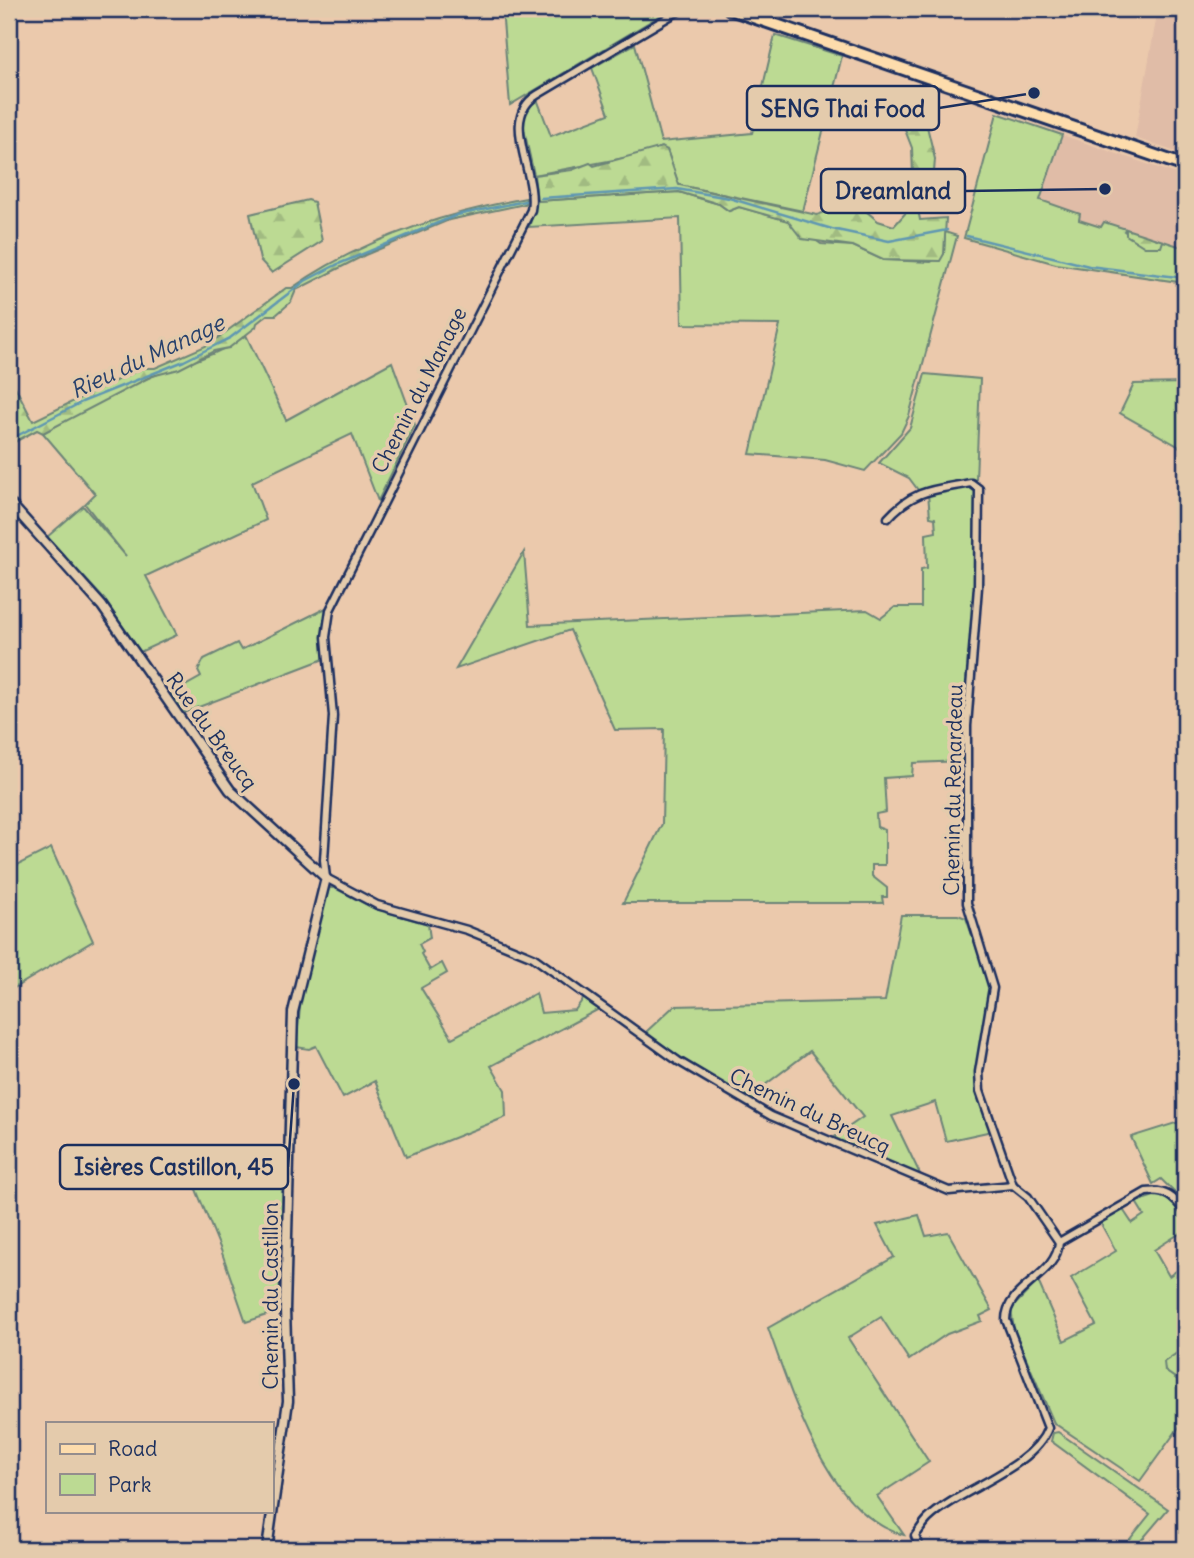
<svg xmlns="http://www.w3.org/2000/svg" width="1194" height="1558" viewBox="0 0 1194 1558" font-family="Delius,sans-serif">
  <style>
    .built { fill: #e0bca7 }
    .green { fill: #bcda93; stroke: #6c8478; stroke-width: 2 }
    .forest { fill: url(#forest-firs); stroke: #6c8478; stroke-width: 2 }
    .lines { fill: none; stroke-linecap: round; stroke-linejoin: round }
    .stream { stroke: #5f97b2; stroke-width: 2.5 }
    .minor-casing { stroke: #1b2f5e; stroke-width: 11 }
    .tertiary-casing { stroke: #1b2f5e; stroke-width: 13 }
    .primary-casing { stroke: #1b2f5e; stroke-width: 16 }
    .minor { stroke: #e4cbac; stroke-width: 6 }
    .tertiary { stroke: #e4cbac; stroke-width: 8 }
    .primary { stroke: #fddcac; stroke-width: 10 }
    .labels { text-anchor: middle; dominant-baseline: central; stroke-width: 7; stroke-linejoin: round; paint-order: stroke }
    .street-label { font-size: 21px; fill: #1b2f5e; stroke: #e4cbac }
    .water-label { font-size: 23px; font-style: italic; fill: #26406c; stroke: #e4cbac }
    .leader { fill: none; stroke: #1b2f5e; stroke-width: 2.5 }
    .callout-dot { fill: #1b2f5e; stroke: #e4cbac; stroke-width: 2.5 }
    .callout { fill: #e4cbac; stroke: #1b2f5e; stroke-width: 2.5 }
    .callout-label { font-size: 23px; text-anchor: middle; font-weight: bold; fill: #1b2f5e }
  </style>
  <defs>
    <pattern id="forest-firs" width="22" height="20" patternUnits="userSpaceOnUse" patternTransform="scale(1.75)"><rect width="22" height="20" fill="#bcda93"/><path d="M5 1l3.5 6h-7zM16 11l3.5 6h-7z" fill="#a1bb81"/></pattern>
  </defs>
  <rect width="100%" height="100%" fill="#ebc9ac"/>
  <filter id="ink" filterUnits="userSpaceOnUse"><feTurbulence type="fractalNoise" baseFrequency=".0143" numOctaves="2"/><feDisplacementMap in="SourceGraphic" scale="14" xChannelSelector="R" yChannelSelector="G"/><feConvolveMatrix kernelMatrix="1 2 1 2 8 2 1 2 1" color-interpolation-filters="sRGB"/></filter>
  <g filter="url(#ink)">
    <g class="built">
      <polygon points="1158,9 1185,17 1185,155 1135,138"/>
      <polygon points="1062,135 1185,177 1185,248 1104,222 1102,228 1078,220 1080,214 1039,200"/>
    </g>
    <g class="green">
      <polygon points="502,9 671,9 510,105"/>
      <polygon points="775,35 842,56 803,211 679,185 667,150 534,175 523,125 526,108 537,99 551,136 609,114 592,68 635,44 661,142 752,133"/>
      <polygon points="997,113 1062,135 1040,200 1080,214 1079,220 1101,227 1104,222 1126,229 1124,231 1145,247 1160,246 1163,241 1185,248 1185,283 1056,264 964,238"/>
      <polygon points="679,192 719,204 729,211 739,207 789,221 821,244 853,246 883,260 931,262 944,254 945,232 957,236 909,416 901,433 865,471 825,460 750,454 780,325 682,324 680,218 529,227 537,201"/>
      <path d="M246,335L286,420L392,362L415,425L378,501L352,434L252,482L266,520L146,576L177,635L140,652L105,600L47,537L83,506L126,556L85,504L95,494L43,433C79,414 115,390 153,376C184,363 219,356 246,335Z"/>
      <polygon points="925,374 980,379 976,480 918,490 909,478 879,463 910,428"/>
      <polygon points="1185,383 1185,450 1120,413 1134,384"/>
      <polygon points="967,487 975,488 974,606 963,761 913,763 912,776 884,778 886,812 876,814 877,827 885,830 885,865 872,865 872,876 887,888 887,897 882,897 883,903 623,903 662,824 664,729 615,730 570,630 456,669 524,552 530,625 867,610 881,618 895,607 921,607 921,569 927,568 926,534 936,532 935,518 930,517 928,493"/>
      <polygon points="326,608 324,659 183,713 169,695 201,677 198,671 204,659 237,643 241,650"/>
      <polygon points="51,848 93,941 9,991 9,869"/>
      <polygon points="329,888 335,888 373,908 428,924 430,938 419,944 423,952 421,954 430,970 442,963 447,973 421,988 452,1038 536,993 541,1013 575,1010 584,998 599,1009 491,1066 505,1090 506,1117 406,1157 375,1081 343,1098 316,1046 309,1049 296,1047 302,988"/>
      <polygon points="901,915 958,915 966,918 989,984 989,1001 976,1078 992,1131 946,1141 935,1102 892,1116 921,1176 833,1138 863,1117 810,1051 765,1085 753,1101 678,1056 646,1032 674,1006 885,1001"/>
      <polygon points="1185,1120 1185,1203 1161,1179 1153,1184 1131,1137"/>
      <polygon points="226,1162 230,1168 239,1164 248,1175 249,1187 283,1169 279,1311 246,1322 221,1250 195,1187 204,1175"/>
      <path d="M1157,1195C1174,1200 1185,1213 1185,1230L1154,1250L1169,1276L1182,1267L1185,1272V1367L1182,1364L1165,1371L1181,1382L1185,1419L1140,1481L1054,1423L1014,1330L1011,1309L1038,1281L1064,1341L1096,1325L1071,1278L1116,1251L1100,1222L1122,1208L1132,1223L1144,1215L1136,1202Z"/>
      <path d="M919,1215L926,1236L948,1232L992,1310L980,1316L982,1321L947,1334L909,1360L881,1317L848,1338L929,1462L877,1496L904,1535C828,1516 792,1394 768,1328L894,1257L877,1225Z"/>
      <polygon points="1058,1432 1168,1509 1134,1549 1122,1549 1150,1514 1051,1441 1053,1433"/>
    </g>
    <g class="forest">
      <polygon points="910,99 922,106 935,159 934,172 922,179 913,175 912,148 900,117"/>
      <polygon points="662,147 667,150 679,185 817,215 855,202 878,221 894,226 909,209 918,209 920,220 946,218 944,254 940,261 883,260 853,246 802,239 788,221 739,207 729,211 719,204 679,192 537,201 534,175 572,170 590,163 594,166"/>
      <path d="M526,198L525,204L449,220L365,255L296,290L291,302L276,315H267L257,323L256,327L229,348L214,351L179,369L152,376L43,433L37,430L9,445V375L33,421L142,368H155L208,345L286,288H292C360,240 445,213 526,198Z"/>
      <polygon points="308,200 314,202 322,241 272,273 260,260 250,214"/>
      <polygon points="1126,229 1163,241 1161,247 1145,247 1126,235"/>
      <polygon points="1177,1353 1185,1367 1185,1404 1181,1382 1165,1371 1164,1362"/>
    </g>
    <g class="lines">
      <g class="stream">
        <polyline points="541,198 677,189 729,198 832,229 889,241 947,230"/>
        <polyline points="967,236 1089,266 1185,278"/>
        <polyline points="9,440 82,402 184,361 230,338 305,281 336,265 457,215 525,201"/>
      </g>
      <defs>
        <g id="minor">
          <path d="M682,9L537,95C498,119 538,173 531,210L330,610L326,637L333,716L324,860L326,878L377,905L467,930L533,957L678,1061L771,1116L949,1191L1013,1185L1028,1197L1059,1242"/>
          <path d="M888,518C914,489 934,490 971,483L979,489L978,587L967,726V903L993,988L979,1072L980,1091L1013,1185"/>
          <path d="M1059,1242L1146,1192C1165,1189 1174,1197 1185,1212"/>
          <path d="M920,1549L915,1536C919,1531 923,1524 928,1519C959,1489 1033,1469 1048,1428L1006,1320C1006,1286 1057,1277 1059,1242"/>
        </g>
        <polyline id="tertiary" points="9,502 102,606 230,790 326,878 293,1012 285,1310 288,1401 267,1549"/>
        <polyline id="primary" points="730,9 1185,166"/>
      </defs>
      <use href="#minor" class="minor-casing"/>
      <use href="#tertiary" class="tertiary-casing"/>
      <use href="#primary" class="primary-casing"/>
      <use href="#minor" class="minor"/>
      <use href="#tertiary" class="tertiary"/>
      <use href="#primary" class="primary"/>
    </g>
  </g>
  <g class="labels">
    <g class="street-label">
      <text transform="translate(419 390) rotate(-63)">Chemin du Manage</text>
      <text transform="translate(212 731) rotate(54)">Rue du Breucq</text>
      <text transform="translate(953 790) rotate(-89)">Chemin du Renardeau</text>
      <text transform="translate(810 1111) rotate(25)">Chemin du Breucq</text>
      <text transform="translate(270 1296) rotate(-90)">Chemin du Castillon</text>
    </g>
    <g class="water-label">
      <text transform="translate(147 356) rotate(-25)">Rieu du Manage</text>
    </g>
  </g>
  <path class="leader" d="M1034 93L939 108M1105 189L965 191M294 1084L288 1167"/>
  <g class="callout-dot">
    <circle cx="1034" cy="93" r="7"/>
    <circle cx="1105" cy="189" r="7"/>
    <circle cx="294" cy="1084" r="7"/>
  </g>
  <g class="callout">
    <rect x="747" y="86" width="192" height="44" rx="7"/>
    <rect x="821" y="169" width="144" height="44" rx="7"/>
    <rect x="60" y="1145" width="228" height="44" rx="7"/>
  </g>
  <g class="callout-label">
    <text x="843" y="117">SENG Thai Food</text>
    <text x="893" y="199">Dreamland</text>
    <text x="174" y="1175">Isières Castillon, 45</text>
  </g>
  <rect width="1194" height="1558" fill="none" stroke="#e4cbac" stroke-width="35"/>
  <rect x="18" y="18" width="1159" height="1523" fill="none" stroke="#1b2f5e" stroke-width="2.5" filter="url(#ink)"/>
  <rect x="46" y="1422" width="228" height="91" fill="#e4cbac" stroke="#948d8d" stroke-width="2"/>
  <rect x="60" y="1444" width="35" height="10" fill="#fddcac" stroke="#948d8d" stroke-width="2"/>
  <text x="108" y="1456" font-size="21" fill="#1b2f5e">Road</text>
  <rect x="60" y="1474" width="35" height="21" fill="#bcda93" stroke="#948d8d" stroke-width="2"/>
  <text x="108" y="1492" font-size="21" fill="#1b2f5e">Park</text>
</svg>
